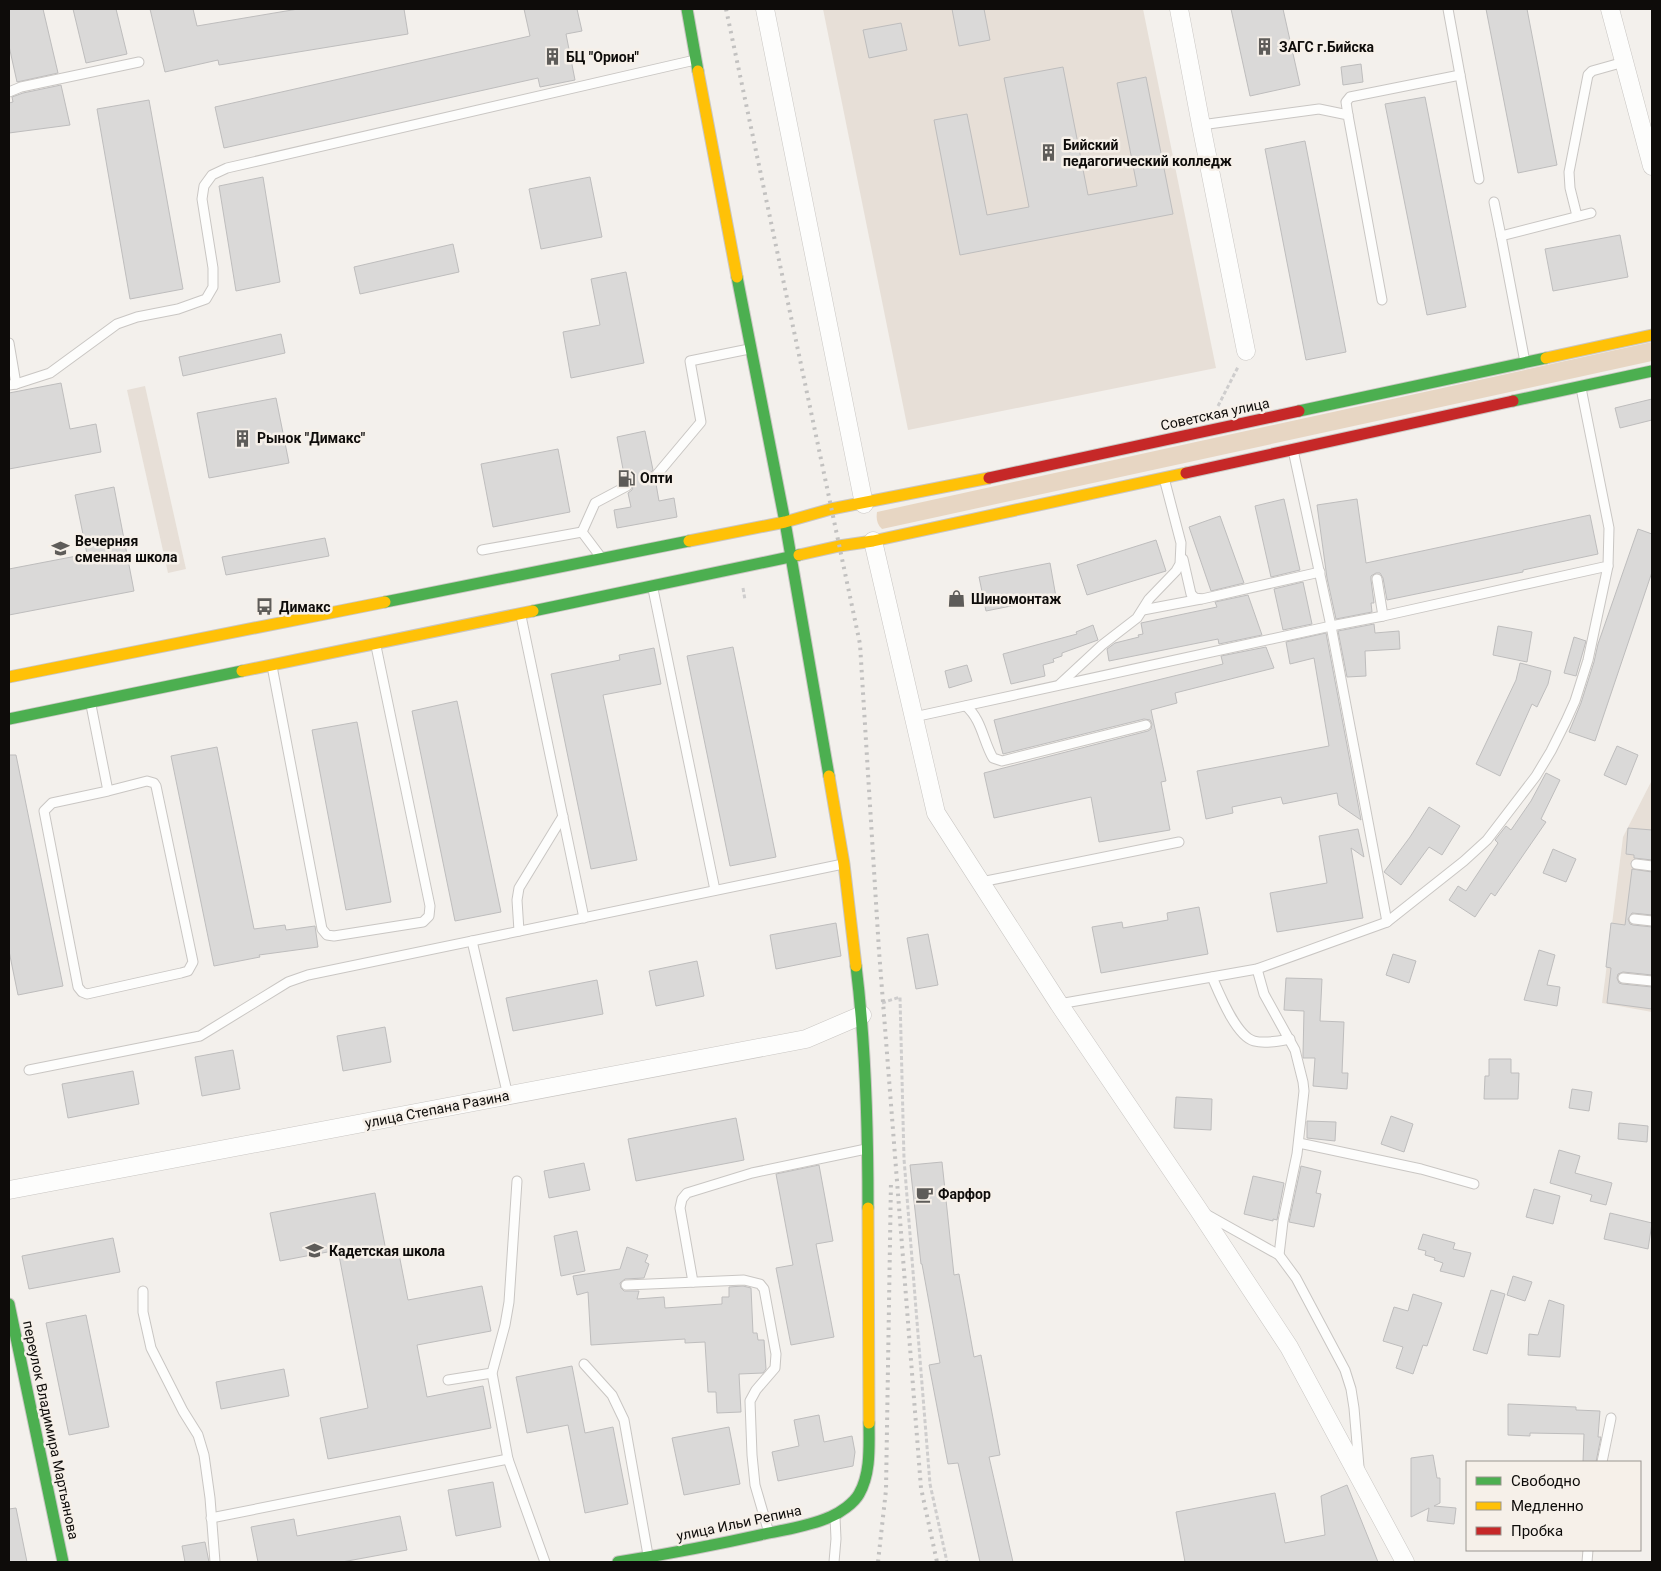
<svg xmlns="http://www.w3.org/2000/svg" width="1661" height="1571" viewBox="0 0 1661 1571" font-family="Roboto,sans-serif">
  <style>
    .built { fill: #e7dfd7 }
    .green { fill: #e7d6c3 }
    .building { fill: #dad9d8; stroke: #bebdbd }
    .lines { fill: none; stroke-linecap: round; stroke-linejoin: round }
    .lane-casing { stroke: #c9c6c3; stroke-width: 11 }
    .street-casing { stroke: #c9c6c3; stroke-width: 19 }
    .fast-casing { stroke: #c9c6c3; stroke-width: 13 }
    .slow-casing { stroke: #c9c6c3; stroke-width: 13 }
    .jam-casing { stroke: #c9c6c3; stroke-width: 13 }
    .path { stroke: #cecdcd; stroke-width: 3; stroke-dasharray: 4 2.5; stroke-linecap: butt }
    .lane { stroke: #fdfdfc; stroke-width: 9 }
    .street { stroke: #fdfdfc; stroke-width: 18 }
    .fast { stroke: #4caf50; stroke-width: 11 }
    .slow { stroke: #ffc107; stroke-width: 11 }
    .jam { stroke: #c62828; stroke-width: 11 }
    .rail { stroke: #c2c1c0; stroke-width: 4; stroke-dasharray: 2.5 5; stroke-linecap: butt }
    .labels { text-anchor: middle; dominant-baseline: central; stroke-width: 5; stroke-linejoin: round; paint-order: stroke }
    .poi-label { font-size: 14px; font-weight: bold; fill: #0e0c0a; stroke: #f6f0e9; text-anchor: start }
    .street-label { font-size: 14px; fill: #0e0c0a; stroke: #f6f0e9 }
  </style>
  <rect width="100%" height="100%" fill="#f3f0ec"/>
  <g class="built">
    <polygon points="823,9 1143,9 1216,368 908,430"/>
    <polygon points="145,386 186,569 168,573 127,390"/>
    <polygon points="1652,780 1652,1012 1602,1003 1623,837"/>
  </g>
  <path class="green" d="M1652,342V361L882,529C877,524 876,519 877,512Z"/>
  <g class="building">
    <polygon points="9,9 43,9 58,73 17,82 9,46"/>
    <polygon points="73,9 116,9 127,54 86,63"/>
    <polygon points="150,9 193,9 197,26 298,9 404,9 408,34 219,65 218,60 165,72"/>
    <polygon points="524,9 577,9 582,31 566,34 575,80 540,87 538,78 224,148 215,107 530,36"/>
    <polygon points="952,9 984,9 990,40 959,46"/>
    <polygon points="1231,9 1283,9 1300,85 1250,96"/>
    <polygon points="1486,9 1527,9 1557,165 1518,173"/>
    <polygon points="901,23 907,50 869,58 863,30"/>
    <polygon points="1361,64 1363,82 1343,85 1341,67"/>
    <polygon points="1063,67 1088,195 1137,186 1117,83 1146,77 1173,214 960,255 934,120 967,114 987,215 1029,207 1004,78"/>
    <polygon points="61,85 70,125 9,133 9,103 13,102 12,97 23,93"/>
    <polygon points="1425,97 1466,307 1427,315 1385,104"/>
    <polygon points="149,100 183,289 130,299 97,109"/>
    <polygon points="1305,141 1346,352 1306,360 1265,149"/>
    <polygon points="263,177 280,282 236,291 219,186"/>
    <polygon points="590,177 602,237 541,249 529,189"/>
    <polygon points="1620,235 1628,277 1553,291 1545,249"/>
    <polygon points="453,244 459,272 360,294 354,267"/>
    <polygon points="626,272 644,363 571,378 563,332 600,325 591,279"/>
    <polygon points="281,334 285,353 183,376 179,357"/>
    <polygon points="61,383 70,429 96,424 101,452 9,469 9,393"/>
    <polygon points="276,398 289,463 209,478 197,413"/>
    <polygon points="1652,399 1652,420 1620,428 1615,408"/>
    <polygon points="645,431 653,470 648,476 648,481 652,484 656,484 659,501 674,498 677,517 617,528 614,510 631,507 628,493 632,490 633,486 631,481 625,480 617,437"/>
    <polygon points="558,449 570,512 493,527 481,464"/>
    <polygon points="114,487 134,591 9,615 9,569 87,554 75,495"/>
    <polygon points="1284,499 1300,570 1271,577 1255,506"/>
    <polygon points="1357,499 1366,563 1590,515 1598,554 1523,570 1523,572 1387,600 1383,578 1380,573 1376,573 1371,576 1371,580 1374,603 1371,603 1372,612 1336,619 1327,578 1317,505"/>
    <polygon points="1220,516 1244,583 1211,591 1189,527"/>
    <polygon points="1638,529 1652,534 1652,572 1595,741 1569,732 1581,703 1594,662 1598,644"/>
    <polygon points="325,538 329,556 226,575 222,557"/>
    <polygon points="1156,540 1166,571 1087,595 1077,565"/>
    <polygon points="1050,563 1056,597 986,611 979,577"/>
    <polygon points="1303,582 1312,624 1283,630 1274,589"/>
    <polygon points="1248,595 1262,635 1219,644 1218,639 1109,661 1107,649 1115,643 1139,637 1138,635 1143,634 1141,623 1217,607 1215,602"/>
    <polygon points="1374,624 1375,633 1399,631 1400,649 1365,651 1366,676 1347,677 1338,631"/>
    <polygon points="1093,625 1098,640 1062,653 1062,656 1053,659 1054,662 1043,665 1045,676 1011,684 1003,654 1077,634 1076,632"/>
    <polygon points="1498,626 1532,632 1527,662 1493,655"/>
    <polygon points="1326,633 1361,820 1339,805 1337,793 1283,804 1281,797 1232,807 1233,813 1206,819 1197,771 1329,746 1314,658 1290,664 1286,642"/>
    <polygon points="1574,637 1586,641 1576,676 1564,673"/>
    <polygon points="733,647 776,857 730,866 687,656"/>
    <polygon points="1266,647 1274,668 1175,693 1177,703 1151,710 1166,781 1161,782 1170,830 1099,842 1091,797 994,818 984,773 1148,731 1151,729 1152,724 1150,720 1144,719 1003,754 994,720 1223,664 1221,656"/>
    <polygon points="654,648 661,684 603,695 637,860 591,869 551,674 620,660 619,655"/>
    <polygon points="1520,663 1551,671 1548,684 1537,707 1532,704 1500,776 1476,764 1516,680"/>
    <polygon points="967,665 972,681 949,688 945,671"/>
    <polygon points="457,701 501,912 455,921 412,711"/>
    <polygon points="357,722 391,902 346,910 312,730"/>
    <polygon points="1617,746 1638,755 1626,785 1604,775"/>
    <polygon points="217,747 254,929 285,925 286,930 315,926 318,947 259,955 260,957 214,966 171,756"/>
    <polygon points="9,755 16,755 63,986 18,995 9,951"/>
    <polygon points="1546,773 1560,780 1541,819 1546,822 1495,896 1491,893 1475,917 1449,900 1458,886 1466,891 1498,843 1495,840 1506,826 1511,830 1531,801"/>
    <polygon points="1429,807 1460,826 1442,855 1429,847 1401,885 1384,872 1410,837"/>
    <polygon points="1628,828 1652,830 1652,860 1634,858 1634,855 1626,854"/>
    <polygon points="1358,829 1364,857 1351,848 1363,918 1277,932 1270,893 1327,883 1319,836"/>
    <polygon points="1553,849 1576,859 1566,882 1543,873"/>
    <polygon points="1632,869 1652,872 1652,915 1632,913 1628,919 1630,924 1633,925 1652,927 1652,975 1623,972 1618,974 1617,978 1619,983 1622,984 1652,987 1652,1009 1607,1003 1611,968 1606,967 1611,923 1625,925"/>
    <polygon points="1199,907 1208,954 1101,973 1092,927 1122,922 1123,928 1168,920 1167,913"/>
    <polygon points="836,923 841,956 776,969 770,935"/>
    <polygon points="928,934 938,985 916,989 907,938"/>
    <polygon points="1539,950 1555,955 1547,985 1560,987 1557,1006 1524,1000"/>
    <polygon points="1393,954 1416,961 1409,983 1386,975"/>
    <polygon points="697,961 704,996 656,1006 649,971"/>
    <polygon points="1286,978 1322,979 1320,1021 1344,1022 1342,1073 1348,1073 1347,1089 1313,1086 1315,1058 1303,1058 1303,1054 1304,1011 1284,1010"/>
    <polygon points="597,980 603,1014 513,1031 506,998"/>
    <polygon points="385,1027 391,1062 343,1071 337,1036"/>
    <polygon points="233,1050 240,1089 202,1096 195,1057"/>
    <polygon points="1489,1059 1511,1059 1511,1073 1519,1073 1518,1099 1484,1099 1485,1076 1489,1076"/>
    <polygon points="133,1071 139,1104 68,1118 62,1084"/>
    <polygon points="1572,1089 1592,1092 1589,1111 1569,1108"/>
    <polygon points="1176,1097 1212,1099 1211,1130 1174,1128"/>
    <polygon points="1391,1116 1413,1124 1404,1152 1381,1144"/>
    <polygon points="736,1118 744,1160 636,1181 628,1139"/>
    <polygon points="1307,1121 1336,1122 1335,1141 1307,1138"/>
    <polygon points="1619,1123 1648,1126 1647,1142 1618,1139"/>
    <polygon points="1559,1150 1580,1156 1575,1173 1612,1183 1606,1205 1590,1201 1592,1195 1550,1183"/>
    <polygon points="942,1162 954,1275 959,1274 974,1357 981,1355 1000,1455 989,1457 1013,1562 980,1562 958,1463 948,1464 929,1365 940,1363 922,1264 921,1264 910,1165"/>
    <polygon points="584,1163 590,1190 549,1198 544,1171"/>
    <polygon points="819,1165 833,1241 816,1244 834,1337 791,1345 776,1268 793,1265 776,1174"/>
    <polygon points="1301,1166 1321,1171 1316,1193 1321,1194 1314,1227 1289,1222"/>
    <polygon points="1253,1176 1284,1183 1277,1220 1273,1219 1273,1221 1244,1214"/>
    <polygon points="1534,1189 1560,1196 1553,1224 1526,1217"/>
    <polygon points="375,1193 386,1251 398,1249 408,1300 482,1286 491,1331 417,1345 427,1397 483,1386 491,1428 328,1459 320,1418 368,1408 338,1250 280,1261 270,1213"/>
    <polygon points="1610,1213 1652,1223 1648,1249 1604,1239"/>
    <polygon points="577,1231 585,1271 561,1276 554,1236"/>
    <polygon points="1423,1234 1455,1243 1453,1249 1471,1253 1464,1277 1440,1271 1443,1263 1434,1260 1435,1258 1425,1255 1426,1251 1418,1249"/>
    <polygon points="113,1238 120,1272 29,1289 22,1256"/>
    <polygon points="627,1247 648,1255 645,1262 649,1264 644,1278 625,1279 620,1283 621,1288 624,1291 639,1291 637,1299 664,1297 665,1308 722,1304 722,1297 729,1297 729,1287 743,1286 751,1288 753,1333 757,1333 758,1340 764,1340 766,1369 763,1373 739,1374 741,1412 717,1413 716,1392 708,1392 705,1342 685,1343 685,1339 591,1345 588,1292 577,1295 573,1276 620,1269"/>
    <polygon points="1513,1276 1532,1282 1525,1301 1507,1295"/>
    <polygon points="1491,1290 1505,1294 1487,1354 1473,1350"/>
    <polygon points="1413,1294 1442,1303 1427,1346 1423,1345 1413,1374 1396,1368 1403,1347 1383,1341 1394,1307 1408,1311"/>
    <polygon points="1549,1300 1564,1305 1560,1357 1528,1355 1529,1334 1538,1335"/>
    <polygon points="86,1315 109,1427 69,1435 46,1323"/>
    <polygon points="572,1366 585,1433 613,1427 628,1504 585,1513 568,1425 527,1433 516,1377"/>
    <polygon points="284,1369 289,1396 221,1409 216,1382"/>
    <polygon points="1508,1404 1576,1407 1576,1410 1600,1411 1598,1437 1601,1437 1596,1462 1583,1462 1584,1434 1530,1433 1530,1436 1508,1435"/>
    <polygon points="819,1415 824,1442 852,1436 855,1452 853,1466 778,1481 772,1452 799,1446 794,1420"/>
    <polygon points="729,1427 740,1484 684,1495 672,1438"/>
    <polygon points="1433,1455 1437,1478 1440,1478 1440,1503 1434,1506 1456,1508 1454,1524 1427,1521 1429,1508 1411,1517 1411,1458"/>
    <polygon points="493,1482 501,1527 456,1536 448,1490"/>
    <polygon points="1347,1485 1378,1562 1185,1562 1176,1512 1275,1493 1285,1543 1325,1535 1321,1496"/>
    <polygon points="16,1508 27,1562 9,1562 9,1509"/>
    <polygon points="400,1516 407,1550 342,1562 258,1562 251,1527 294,1519 297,1536"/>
    <polygon points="205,1542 209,1562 185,1562 182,1546"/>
  </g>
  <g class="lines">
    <defs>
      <g id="lane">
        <polyline points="1448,9 1479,179"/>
        <polyline points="9,92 21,87 139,62"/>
        <polyline points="1348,115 1346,102 1350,97 1460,75"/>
        <polyline points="1201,125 1319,109 1348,115 1382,300"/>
        <polyline points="1494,202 1501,236"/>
        <polyline points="1577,216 1570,188 1569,172 1588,75 1592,71 1624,62"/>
        <polyline points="9,343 16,384 9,385"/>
        <polyline points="1525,362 1501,236 1591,213"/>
        <polyline points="16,384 50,373 117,324 137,317 178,309 206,299 213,287 213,268 202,199 204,186 212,175 227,168 695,60"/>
        <polyline points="1293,450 1331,626 1387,922"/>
        <polyline points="654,478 701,422 690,361 749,349"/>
        <polyline points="482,550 582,532"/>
        <polyline points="600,556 582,532 595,503 627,486"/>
        <polyline points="1183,559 1191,594 1195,598 1202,599 1320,572"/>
        <polyline points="1377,579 1383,616 1608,566 1609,528 1581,388"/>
        <polyline points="653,589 715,890"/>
        <polyline points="1143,610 1201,599"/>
        <polyline points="521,616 584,918"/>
        <polyline points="272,666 322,929 327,935 334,936 423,922 429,916 430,906 376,646"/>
        <polyline points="1060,684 1102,645 1137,618 1149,599 1176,571 1180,564 1181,543 1164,478"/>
        <polyline points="91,705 108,791 52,803 44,811 78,987 82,992 87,994 181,973 188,971 193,962 156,786 154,783 147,781 108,791"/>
        <path d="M966,706C982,720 983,741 993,758L1002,761L1146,725"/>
        <polyline points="914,717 1331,626 1383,616"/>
        <polyline points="1636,864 1652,866"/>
        <polyline points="981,882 1179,842"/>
        <polyline points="1634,919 1652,921"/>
        <polyline points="519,931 517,900 519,888 563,816"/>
        <polyline points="472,941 508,1096"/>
        <polyline points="1257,969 1264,994 1295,1050 1303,1082 1304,1091 1297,1154 1283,1221 1279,1255"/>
        <path d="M1212,977C1219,993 1236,1036 1254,1041C1265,1044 1279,1041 1290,1039"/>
        <polyline points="1623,978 1652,981"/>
        <polyline points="1059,1004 1257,969 1387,922 1464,861 1487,840 1536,776 1551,751 1566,721 1575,701 1588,660 1608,566"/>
        <polyline points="29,1070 200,1036 288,982 308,975 843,864"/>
        <polyline points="1299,1143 1421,1169 1474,1184"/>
        <polyline points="517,1181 509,1302 505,1325 492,1373 508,1459 545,1562"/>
        <polyline points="1204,1213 1279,1255 1296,1278 1345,1370 1351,1389 1354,1408 1359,1467"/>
        <polyline points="693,1282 680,1208 682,1199 687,1193 752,1173 866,1149"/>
        <polyline points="626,1285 744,1280 760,1284 764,1289 776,1354 775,1368 756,1390 750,1401 752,1455 755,1485 769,1533"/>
        <polyline points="143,1291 143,1312 151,1348 183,1411 198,1435 204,1455 210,1498 215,1562"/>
        <polyline points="584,1364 612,1395 624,1420 648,1555"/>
        <polyline points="448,1380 492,1373"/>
        <polyline points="1602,1462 1611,1418"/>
        <polyline points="211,1518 508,1459"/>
        <polyline points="834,1562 836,1539 835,1517"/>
        <polyline points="1587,1562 1588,1550"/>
      </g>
      <g id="street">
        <polyline points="765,9 864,504"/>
        <polyline points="1179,9 1201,125 1246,351"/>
        <polyline points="1610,9 1652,166"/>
        <polyline points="873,541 936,813 1059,1004 1198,1209 1289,1347 1405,1562"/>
        <polyline points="9,1190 806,1039 862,1015"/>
      </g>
      <g id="fast">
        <polyline points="687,9 698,71"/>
        <polyline points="737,277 785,522 829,776"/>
        <polyline points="1513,401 1652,371"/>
        <polyline points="1299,411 1546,358"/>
        <polyline points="385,602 689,541"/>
        <polyline points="533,611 799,555"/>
        <polyline points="9,719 242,671"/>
        <path d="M856,966C866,1046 868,1127 868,1208"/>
        <polyline points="9,1304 63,1562"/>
        <path d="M618,1562C667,1554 715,1545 764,1534C784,1530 810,1526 830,1517C840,1513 854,1503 859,1494C871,1473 869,1446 869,1423"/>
      </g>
      <g id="slow">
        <polyline points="698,71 737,277"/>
        <polyline points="1546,358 1652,335"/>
        <polyline points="689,541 785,522 831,509 989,478"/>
        <polyline points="799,555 839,546 873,541 1186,473"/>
        <polyline points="242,671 533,611"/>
        <polyline points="9,677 385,602"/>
        <polyline points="829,776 844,864 856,966"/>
        <polyline points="868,1208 869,1423"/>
      </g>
      <g id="jam">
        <polyline points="1186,473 1513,401"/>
        <polyline points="989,478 1299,411"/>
      </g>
    </defs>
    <use href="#lane" class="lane-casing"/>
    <use href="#street" class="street-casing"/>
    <use href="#fast" class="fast-casing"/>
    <use href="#slow" class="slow-casing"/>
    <use href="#jam" class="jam-casing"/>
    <g class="path">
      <polyline points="1218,406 1238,367"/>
      <polyline points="743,588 745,600"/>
      <polyline points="882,1003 900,997 904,1159 930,1484 947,1562"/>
    </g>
    <use href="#lane" class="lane"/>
    <use href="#street" class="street"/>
    <use href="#fast" class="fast"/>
    <use href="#slow" class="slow"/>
    <use href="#jam" class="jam"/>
    <g class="rail">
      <polyline points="726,9 860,644 879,951 921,1488 937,1562"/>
      <polyline points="878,1562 886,1490 891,1180"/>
    </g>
  </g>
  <defs>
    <symbol id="building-bare" viewBox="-9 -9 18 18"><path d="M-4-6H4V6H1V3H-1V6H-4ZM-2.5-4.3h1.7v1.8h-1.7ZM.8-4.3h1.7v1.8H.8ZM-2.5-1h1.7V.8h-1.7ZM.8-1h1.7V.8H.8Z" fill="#5e5c59" stroke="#f6f0e9" stroke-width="2.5" paint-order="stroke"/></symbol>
    <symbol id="fuel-bare" viewBox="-9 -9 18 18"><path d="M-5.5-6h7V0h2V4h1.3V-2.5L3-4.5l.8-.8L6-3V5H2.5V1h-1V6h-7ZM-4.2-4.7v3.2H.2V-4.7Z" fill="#5e5c59" stroke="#f6f0e9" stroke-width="2.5" paint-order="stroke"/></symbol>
    <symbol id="school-bare" viewBox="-9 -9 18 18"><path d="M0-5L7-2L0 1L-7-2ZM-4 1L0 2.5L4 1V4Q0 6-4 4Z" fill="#5e5c59" stroke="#f6f0e9" stroke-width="2.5" paint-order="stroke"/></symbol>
    <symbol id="shop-bare" viewBox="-9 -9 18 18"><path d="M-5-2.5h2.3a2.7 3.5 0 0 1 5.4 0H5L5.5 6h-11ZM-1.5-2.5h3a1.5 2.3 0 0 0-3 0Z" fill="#5e5c59" stroke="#f6f0e9" stroke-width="2.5" paint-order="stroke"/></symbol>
    <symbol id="bus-bare" viewBox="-9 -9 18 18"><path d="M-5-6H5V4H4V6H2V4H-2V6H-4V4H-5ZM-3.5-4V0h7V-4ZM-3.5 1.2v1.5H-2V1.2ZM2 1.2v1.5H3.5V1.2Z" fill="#5e5c59" stroke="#f6f0e9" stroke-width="2.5" paint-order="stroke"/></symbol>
    <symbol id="cafe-bare" viewBox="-9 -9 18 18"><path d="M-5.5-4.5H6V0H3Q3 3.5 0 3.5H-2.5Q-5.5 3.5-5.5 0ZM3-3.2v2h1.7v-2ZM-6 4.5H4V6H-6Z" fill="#5e5c59" stroke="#f6f0e9" stroke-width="2.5" paint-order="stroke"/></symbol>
  </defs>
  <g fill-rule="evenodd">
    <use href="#building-bare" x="1252" y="34" width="25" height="25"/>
    <use href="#building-bare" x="540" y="44" width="25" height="25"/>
    <use href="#building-bare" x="1036" y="140" width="25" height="25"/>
    <use href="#building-bare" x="230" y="426" width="25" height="25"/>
    <use href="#fuel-bare" x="614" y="466" width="25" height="25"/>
    <use href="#school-bare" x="48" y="536" width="25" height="25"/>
    <use href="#shop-bare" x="944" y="586" width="25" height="25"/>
    <use href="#bus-bare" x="252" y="594" width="25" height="25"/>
    <use href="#cafe-bare" x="912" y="1182" width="25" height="25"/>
    <use href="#school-bare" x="302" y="1238" width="25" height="25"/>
  </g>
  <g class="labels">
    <g class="poi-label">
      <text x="1279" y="47">ЗАГС г.Бийска</text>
      <text x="566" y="57">БЦ "Орион"</text>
      <text x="1063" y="145">Бийский<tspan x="1063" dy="16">педагогический колледж</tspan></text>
      <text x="257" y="438">Рынок "Димакс"</text>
      <text x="640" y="478">Опти</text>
      <text x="75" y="541">Вечерняя<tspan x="75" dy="16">сменная школа</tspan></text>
      <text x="971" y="599">Шиномонтаж</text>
      <text x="279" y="607">Димакс</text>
      <text x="938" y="1194">Фарфор</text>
      <text x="329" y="1251">Кадетская школа</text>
    </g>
    <g class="street-label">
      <text transform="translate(1215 414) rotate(-12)">Советская улица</text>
      <text transform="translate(437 1109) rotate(-11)">улица Степана Разина</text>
      <text transform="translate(51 1430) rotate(78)">переулок Владимира Мартьянова</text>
      <text transform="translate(739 1523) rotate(-12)">улица Ильи Репина</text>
    </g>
  </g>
  <rect width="1661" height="1571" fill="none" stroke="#0e0c0a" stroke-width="20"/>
  <rect x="1466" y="1461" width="175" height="90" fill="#f6f0e9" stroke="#999590"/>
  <rect x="1476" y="1477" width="25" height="8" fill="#4caf50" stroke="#999590"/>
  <text x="1511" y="1486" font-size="15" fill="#0e0c0a">Свободно</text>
  <rect x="1476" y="1502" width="25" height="8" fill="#ffc107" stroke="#999590"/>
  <text x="1511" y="1511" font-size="15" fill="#0e0c0a">Медленно</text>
  <rect x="1476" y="1527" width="25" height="8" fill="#c62828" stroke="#999590"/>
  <text x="1511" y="1536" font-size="15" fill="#0e0c0a">Пробка</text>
</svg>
